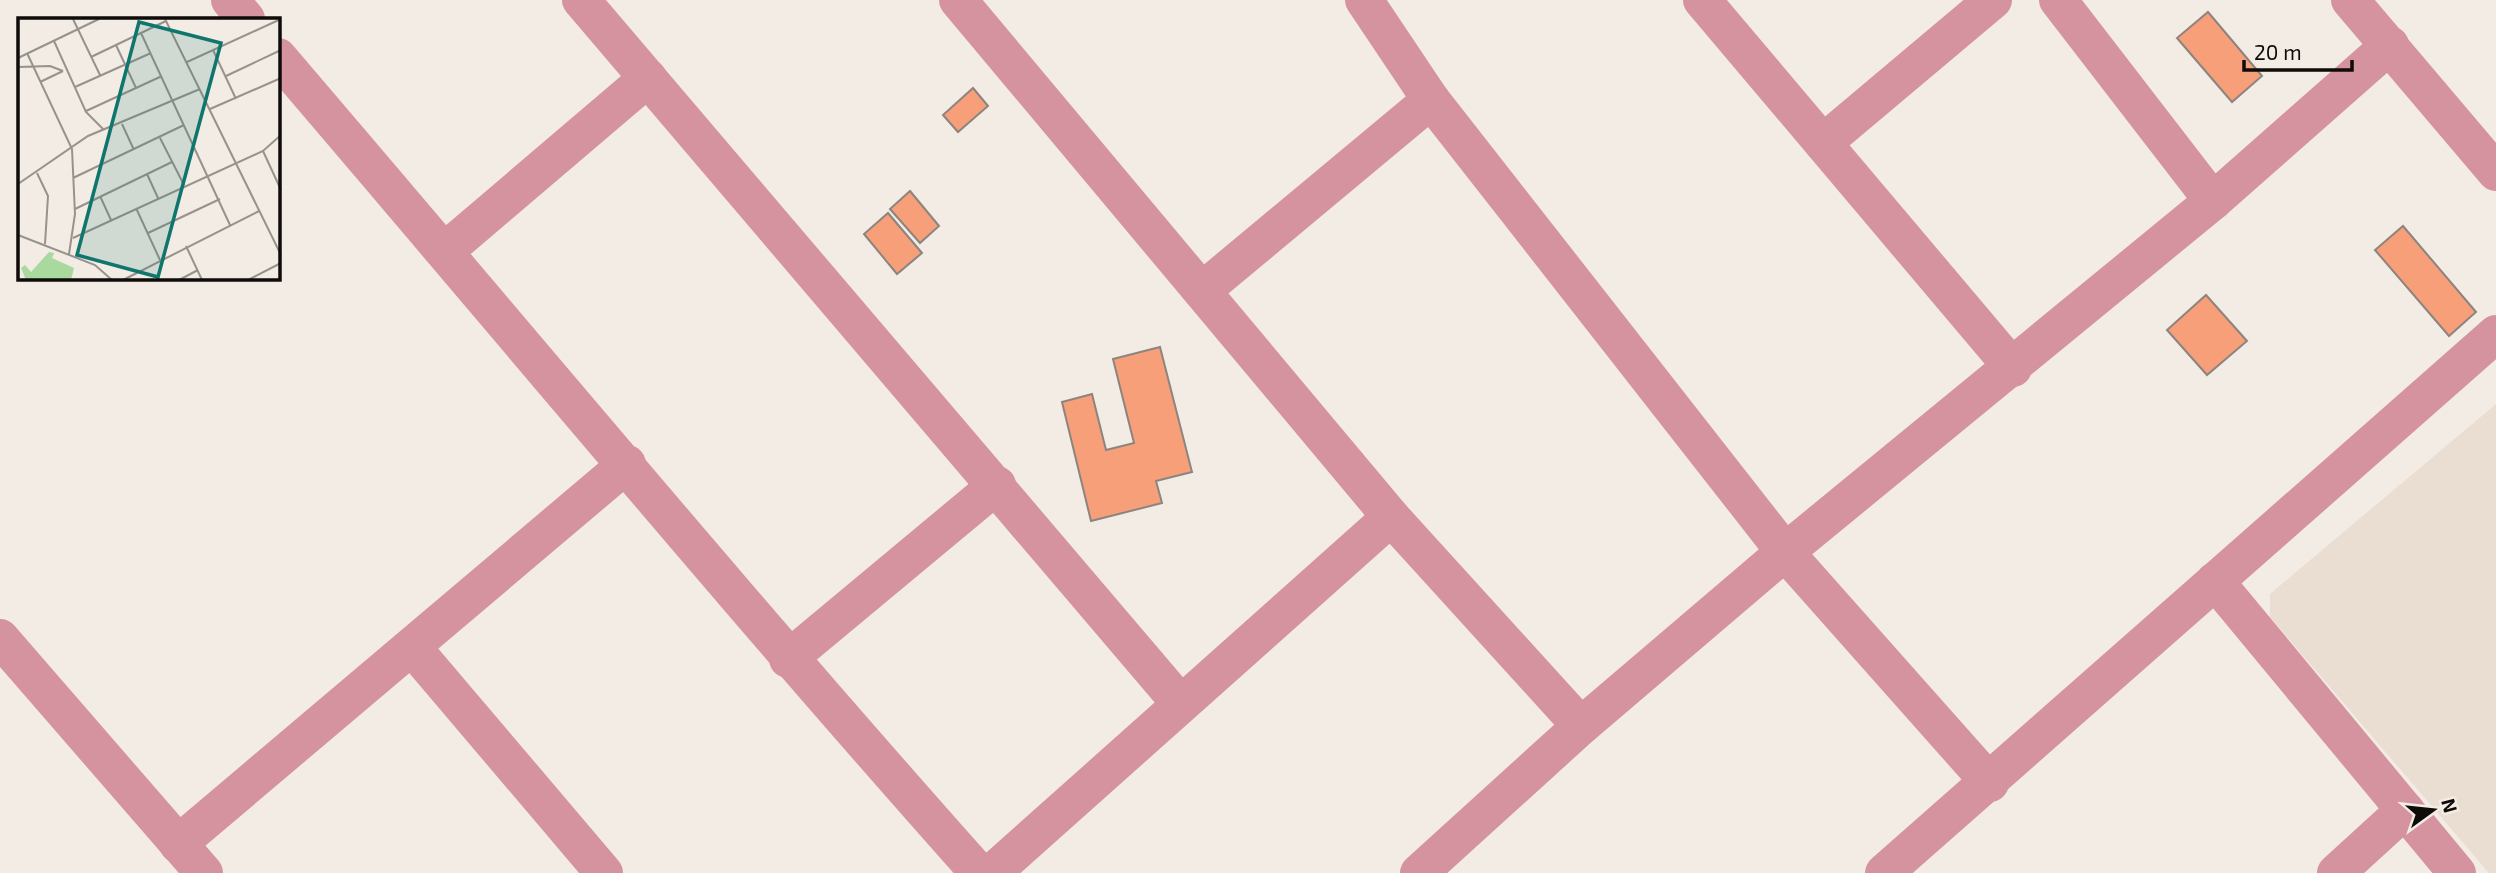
<svg xmlns="http://www.w3.org/2000/svg" width="2496" height="873" viewBox="0 0 2496 873" font-family="'Exo 2',sans-serif">
  <style>
    .built { fill: #eaddd1 }
    .building { fill: #f79f78; stroke: #8d8480; stroke-width: 2 }
    .lines { fill: none; stroke-linecap: round; stroke-linejoin: round }
    .minor { stroke: #d5939f; stroke-width: 38 }
    .inset-road { fill: none; stroke: #97928c; stroke-width: 2 }
    .view { fill: #0f766e; fill-opacity: 0.15; stroke: #0f766e; stroke-width: 3.5 }
    .inset-edge { fill: none; stroke: #0e0b09; stroke-width: 3.5 }
  </style>
  <rect width="100%" height="100%" fill="#f3ece4"/>
  <polygon class="built" points="2496,404 2496,873 2489,873 2270,617 2270,594"/>
  <g class="building">
    <polygon points="2208,12 2262,76 2232,102 2177,38"/>
    <polygon points="973,88 988,106 958,132 943,115"/>
    <polygon points="910,191 939,226 920,243 890,209"/>
    <polygon points="888,213 922,253 897,274 864,234"/>
    <polygon points="2403,226 2476,312 2449,336 2375,250"/>
    <polygon points="2206,295 2247,341 2207,375 2167,330"/>
    <polygon points="1160,347 1192,472 1156,481 1162,503 1091,521 1062,402 1092,394 1106,450 1134,443 1113,359"/>
  </g>
  <g class="lines">
    <g class="minor">
      <polyline points="230,0 246,19"/>
      <polyline points="581,0 1180,703"/>
      <polyline points="958,0 1391,517 1581,726"/>
      <polyline points="1364,0 1431,100 1785,552 1990,783"/>
      <polyline points="1702,0 2013,368"/>
      <polyline points="2058,0 2213,201"/>
      <polyline points="2350,0 2496,172"/>
      <path d="M278,57C511,329 740,605 979,873"/>
      <polyline points="1823,143 1993,0"/>
      <polyline points="445,251 648,78"/>
      <polyline points="1203,290 1431,100"/>
      <polyline points="2215,581 2457,873"/>
      <polyline points="0,638 204,873"/>
      <polyline points="412,647 604,873"/>
      <polyline points="788,659 997,485"/>
      <polyline points="178,844 627,464"/>
      <polyline points="992,873 1391,517"/>
      <polyline points="1419,873 1581,726 1785,552 2213,201 2390,45"/>
      <polyline points="1884,873 2496,334"/>
      <polyline points="2336,873 2405,810"/>
    </g>
  </g>
  <g transform="translate(18 18)">
    <rect width="262" height="262" fill="#f3ece4"/>
    <path d="M31,234L36,235L34,240L56,250L53,262H8L3,250L7,247L13,254Z" fill="#a9d99e"/>
    <path class="inset-road" d="M55,1L82,57M147,1L263,237M123,15L212,207M36,23L68,94L86,112M98,27L118,70M195,32L218,81M9,35L54,131L57,196L51,236M73,39L148,3M0,40L81,1M169,44L263,1M0,49L32,48L45,53M208,58L263,32M22,64L45,53M57,69L133,35M192,91L263,60M68,93L144,58M104,106L116,132M142,120L166,167M245,133L263,172M19,155L30,178L27,226M129,156L140,180M55,160L166,107M0,166L70,118L182,71M82,178L93,202M118,190L142,242M0,191V215M57,191L154,144M130,215L202,181M0,217L77,247L94,262M55,220L245,133L263,117M168,228L184,262M105,262L241,193M161,262L180,252M230,262L263,245"/>
    <path class="view" d="M121,4L203,25L140,259L59,237Z"/>
    <rect width="262" height="262" class="inset-edge"/>
  </g>
  <g transform="translate(2433 810) rotate(75)" stroke="#f3ece4" stroke-width="5" paint-order="stroke">
  <path d="M0-5L12 26L0 18L-12 26Z" fill="#0e0b09"/>
  <text y="-10" font-size="19" font-weight="bold" text-anchor="middle" fill="#0e0b09">N</text>
  </g>
  <path d="M2244 60v10h108v-10" fill="none" stroke="#0e0b09" stroke-width="3.5"/>
  <text x="2254" y="60" font-size="21" fill="#0e0b09" stroke="#f3ece4" stroke-width="5" paint-order="stroke">20 m</text>
</svg>
